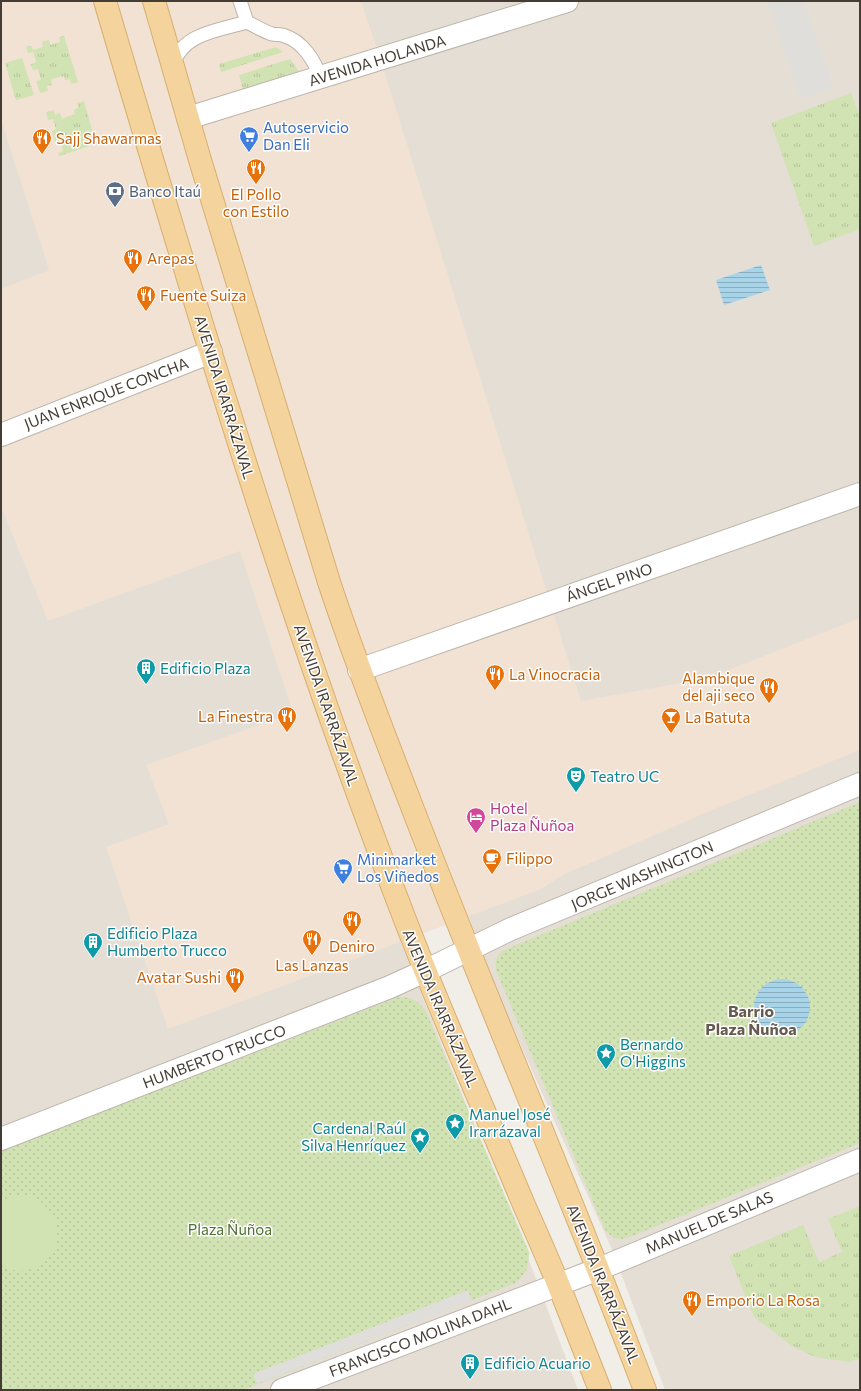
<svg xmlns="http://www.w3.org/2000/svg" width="861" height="1391" viewBox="0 0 861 1391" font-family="Commissioner,sans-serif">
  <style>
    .residential { fill: #e5ded5 }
    .commercial { fill: #f1e2d3 }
    .grass { fill: url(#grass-tufts) }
    .park { fill: url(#park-dots) }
    .pitch { fill: #d1e2b3 }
    .parking { fill: #e0dedb }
    .water { fill: url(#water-rules) }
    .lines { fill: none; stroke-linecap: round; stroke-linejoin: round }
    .service-casing { stroke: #bcb4aa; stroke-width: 15 }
    .minor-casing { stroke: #bcb4aa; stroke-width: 24 }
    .tertiary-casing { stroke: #bcb4aa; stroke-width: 24 }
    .primary-casing { stroke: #d7af6f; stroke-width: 24 }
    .service { stroke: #fff; stroke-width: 13 }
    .minor { stroke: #fff; stroke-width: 22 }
    .tertiary { stroke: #fff; stroke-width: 22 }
    .primary { stroke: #f4d39d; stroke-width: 22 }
    .labels { text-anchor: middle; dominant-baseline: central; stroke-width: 3; stroke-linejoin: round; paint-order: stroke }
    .street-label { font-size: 15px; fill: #443d36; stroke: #fff }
    .shop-label { font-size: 15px; fill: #366cbe; stroke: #fff; text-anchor: start }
    .food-label { font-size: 15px; fill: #c56008; stroke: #fff; text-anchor: start }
    .service-label { font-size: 15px; fill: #4e5e75; stroke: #fff; text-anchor: start }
    .culture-label { font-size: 15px; fill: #0d838f; stroke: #fff; text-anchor: start }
    .hotel-label { font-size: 15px; fill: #b23c85; stroke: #fff; text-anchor: start }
    .park-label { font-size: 15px; fill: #4d6f30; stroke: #fff }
    .neighbourhood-label { font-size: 16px; font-weight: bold; fill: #655a4f; stroke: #fff }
  </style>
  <defs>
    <pattern id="grass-tufts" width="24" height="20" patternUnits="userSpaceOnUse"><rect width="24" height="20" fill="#d1e2b3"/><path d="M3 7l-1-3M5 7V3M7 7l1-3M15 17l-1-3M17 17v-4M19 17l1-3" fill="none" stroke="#b5c39b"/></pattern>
    <pattern id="park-dots" width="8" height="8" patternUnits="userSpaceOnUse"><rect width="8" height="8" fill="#d1e2b3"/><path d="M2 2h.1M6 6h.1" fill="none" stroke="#b5c39b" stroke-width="1.8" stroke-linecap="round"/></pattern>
    <pattern id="water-rules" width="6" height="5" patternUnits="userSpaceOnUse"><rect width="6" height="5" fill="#a8d4e9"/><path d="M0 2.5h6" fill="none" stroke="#8aadbe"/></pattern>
  </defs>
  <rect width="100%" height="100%" fill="#f1ede7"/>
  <g class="residential">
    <polygon points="1,1 86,1 291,670 533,1271 578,1390 1,1390"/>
    <polygon points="166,1 860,1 860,1390 665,1390 613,1252 493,983 384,682"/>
  </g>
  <polygon class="commercial" points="1,1 361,1 381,61 581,701 708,678 860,618 860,750 712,810 563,875 541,889 168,1029 106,847 169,824 146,765 293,713 240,551 48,621 1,507 1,289 49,270 1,120"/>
  <g class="grass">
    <polygon points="64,36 78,82 71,84 70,79 65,80 64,76 51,79 52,85 47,86 48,91 40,93 36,81 41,80 38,69 33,70 31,64 36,62 33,52 28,53 26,47 31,46 33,50 43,47 42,42 49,40 50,45 60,42 59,37"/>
    <polygon points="276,47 283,52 221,72 219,64"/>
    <polygon points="22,58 34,95 16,100 5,63"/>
    <polygon points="290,59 299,72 243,89 239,75"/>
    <polygon points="851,93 860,116 860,229 814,246 771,123"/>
    <polygon points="84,101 96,144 59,156 58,153 63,151 60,141 55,142 52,131 56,129 53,119 48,120 46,112 54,110 55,115 60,113 62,119 75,114 74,110 79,107 77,103"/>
    <polygon points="860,1206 860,1358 850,1362 815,1357 792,1346 754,1317 729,1256 803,1225 819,1262 842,1252 828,1219"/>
  </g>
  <g class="park">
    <path d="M860,802V1143L632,1236C618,1241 613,1240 604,1228L496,970C495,962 496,957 502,951Z"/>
    <path d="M399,997C412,997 419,1001 426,1012L529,1252C529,1268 526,1273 515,1283L243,1390H1V1151Z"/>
  </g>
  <path class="pitch" d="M12,1196C62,1191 75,1258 28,1270C19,1272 8,1270 1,1265V1201Z"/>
  <g class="parking">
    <polygon points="767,1 803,1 834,87 800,99"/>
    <polygon points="468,1290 472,1300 257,1384 253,1374"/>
  </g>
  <g class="water">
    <polygon points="761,265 770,290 724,305 716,280"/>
    <circle cx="782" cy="1007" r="28"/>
  </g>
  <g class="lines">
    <defs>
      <g id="service">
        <path d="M240,1L247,22C255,26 263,31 272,34C276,35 281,34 285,36C302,41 315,61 320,77"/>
        <path d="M173,65C182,33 220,30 247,22"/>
      </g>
      <g id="minor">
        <polyline points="1,435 211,352"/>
        <polyline points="359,670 860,494"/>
        <polyline points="1,1139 390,987 425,971 511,929 860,784"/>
        <polyline points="282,1390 599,1269 860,1160"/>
      </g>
      <polyline id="tertiary" points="188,118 567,1"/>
      <g id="primary">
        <path d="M105,1C196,309 288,618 404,917C441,1014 484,1109 524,1205C536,1232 548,1259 559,1286C573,1321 586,1355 600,1390"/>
        <path d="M154,1L200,160L329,582C353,655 381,727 409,799C485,997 570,1192 645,1390"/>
      </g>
    </defs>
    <use href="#service" class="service-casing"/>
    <use href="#minor" class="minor-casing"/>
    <use href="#tertiary" class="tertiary-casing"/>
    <use href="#primary" class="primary-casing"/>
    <use href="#service" class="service"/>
    <use href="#minor" class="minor"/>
    <use href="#tertiary" class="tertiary"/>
    <use href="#primary" class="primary"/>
  </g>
  <defs>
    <symbol id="supermarket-pin" viewBox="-11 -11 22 30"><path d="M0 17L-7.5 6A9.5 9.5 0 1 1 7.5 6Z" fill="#3f7fe0" stroke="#fff"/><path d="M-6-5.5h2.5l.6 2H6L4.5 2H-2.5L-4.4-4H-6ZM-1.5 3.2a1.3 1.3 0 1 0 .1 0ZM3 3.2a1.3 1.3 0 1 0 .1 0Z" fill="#fff"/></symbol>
    <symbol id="restaurant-pin" viewBox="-11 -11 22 30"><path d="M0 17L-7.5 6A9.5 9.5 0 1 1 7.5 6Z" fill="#e8710a" stroke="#fff"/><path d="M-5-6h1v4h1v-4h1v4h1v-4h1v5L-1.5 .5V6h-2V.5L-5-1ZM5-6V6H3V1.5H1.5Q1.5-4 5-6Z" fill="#fff"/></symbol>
    <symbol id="bank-pin" viewBox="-11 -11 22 30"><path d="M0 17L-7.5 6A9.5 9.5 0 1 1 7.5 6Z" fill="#5c6f8a" stroke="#fff"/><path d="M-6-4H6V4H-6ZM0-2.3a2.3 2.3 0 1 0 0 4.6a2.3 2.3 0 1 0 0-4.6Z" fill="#fff"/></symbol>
    <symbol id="building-pin" viewBox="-11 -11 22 30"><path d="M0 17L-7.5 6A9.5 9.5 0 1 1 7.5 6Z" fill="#0f9aa8" stroke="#fff"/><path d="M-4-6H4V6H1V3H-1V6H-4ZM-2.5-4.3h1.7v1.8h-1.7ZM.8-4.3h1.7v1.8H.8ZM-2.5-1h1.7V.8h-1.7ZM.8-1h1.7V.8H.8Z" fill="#fff"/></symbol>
    <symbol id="bar-pin" viewBox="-11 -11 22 30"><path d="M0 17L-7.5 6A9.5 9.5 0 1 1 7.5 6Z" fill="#e8710a" stroke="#fff"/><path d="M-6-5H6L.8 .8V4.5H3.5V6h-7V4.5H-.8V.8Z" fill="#fff"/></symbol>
    <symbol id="theatre-pin" viewBox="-11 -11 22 30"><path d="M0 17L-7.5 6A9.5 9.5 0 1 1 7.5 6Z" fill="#0f9aa8" stroke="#fff"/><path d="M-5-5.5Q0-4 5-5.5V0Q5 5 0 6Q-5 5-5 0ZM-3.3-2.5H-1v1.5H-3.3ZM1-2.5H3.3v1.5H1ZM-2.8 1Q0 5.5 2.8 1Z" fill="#fff"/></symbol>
    <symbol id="hotel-pin" viewBox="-11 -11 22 30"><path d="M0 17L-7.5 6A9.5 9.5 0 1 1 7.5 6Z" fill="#d1479c" stroke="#fff"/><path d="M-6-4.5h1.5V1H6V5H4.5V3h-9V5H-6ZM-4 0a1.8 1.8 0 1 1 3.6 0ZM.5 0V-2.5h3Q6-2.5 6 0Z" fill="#fff"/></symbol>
    <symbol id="cafe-pin" viewBox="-11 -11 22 30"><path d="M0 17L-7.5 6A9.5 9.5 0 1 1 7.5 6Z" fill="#e8710a" stroke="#fff"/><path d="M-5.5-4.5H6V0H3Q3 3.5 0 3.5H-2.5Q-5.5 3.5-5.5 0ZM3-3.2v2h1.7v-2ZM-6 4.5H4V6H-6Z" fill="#fff"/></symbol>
    <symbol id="sight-pin" viewBox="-11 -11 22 30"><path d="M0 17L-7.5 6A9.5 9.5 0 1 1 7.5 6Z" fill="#0f9aa8" stroke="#fff"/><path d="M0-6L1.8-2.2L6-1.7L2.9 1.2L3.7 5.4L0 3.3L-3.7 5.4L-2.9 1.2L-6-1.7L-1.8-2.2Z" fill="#fff"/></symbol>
  </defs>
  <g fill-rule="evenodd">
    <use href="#supermarket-pin" x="238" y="125" width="22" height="30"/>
    <use href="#restaurant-pin" x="31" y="127" width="22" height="30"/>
    <use href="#restaurant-pin" x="245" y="157" width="22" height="30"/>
    <use href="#bank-pin" x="104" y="180" width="22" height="30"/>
    <use href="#restaurant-pin" x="122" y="247" width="22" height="30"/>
    <use href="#restaurant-pin" x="135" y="284" width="22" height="30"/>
    <use href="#building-pin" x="135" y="657" width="22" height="30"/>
    <use href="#restaurant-pin" x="484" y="663" width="22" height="30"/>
    <use href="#restaurant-pin" x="758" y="676" width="22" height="30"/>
    <use href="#restaurant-pin" x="276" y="705" width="22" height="30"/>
    <use href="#bar-pin" x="660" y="706" width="22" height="30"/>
    <use href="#theatre-pin" x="565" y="765" width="22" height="30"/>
    <use href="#hotel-pin" x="465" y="806" width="22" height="30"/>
    <use href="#cafe-pin" x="481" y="847" width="22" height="30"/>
    <use href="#supermarket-pin" x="332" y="857" width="22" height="30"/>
    <use href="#restaurant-pin" x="341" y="909" width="22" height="30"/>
    <use href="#restaurant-pin" x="301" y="928" width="22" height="30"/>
    <use href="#building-pin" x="82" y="931" width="22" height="30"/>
    <use href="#restaurant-pin" x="224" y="966" width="22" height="30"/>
    <use href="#sight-pin" x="595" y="1042" width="22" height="30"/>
    <use href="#sight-pin" x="444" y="1112" width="22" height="30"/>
    <use href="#sight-pin" x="409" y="1126" width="22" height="30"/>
    <use href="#restaurant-pin" x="681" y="1289" width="22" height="30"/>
    <use href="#building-pin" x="459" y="1352" width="22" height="30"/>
  </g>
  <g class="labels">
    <g class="street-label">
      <text transform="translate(377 60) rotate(-17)">AVENIDA HOLANDA</text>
      <text transform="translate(106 393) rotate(-21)">JUAN ENRIQUE CONCHA</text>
      <text transform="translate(225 397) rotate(73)">AVENIDA IRARRÁZAVAL</text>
      <text transform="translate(609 582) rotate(-19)">ÁNGEL PINO</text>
      <text transform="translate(327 705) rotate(71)">AVENIDA IRARRÁZAVAL</text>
      <text transform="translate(642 875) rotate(-23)">JORGE WASHINGTON</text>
      <text transform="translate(441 1008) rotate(67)">AVENIDA IRARRÁZAVAL</text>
      <text transform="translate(214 1056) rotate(-21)">HUMBERTO TRUCCO</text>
      <text transform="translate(709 1222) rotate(-23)">MANUEL DE SALAS</text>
      <text transform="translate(604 1284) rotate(68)">AVENIDA IRARRÁZAVAL</text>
      <text transform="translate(420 1337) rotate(-21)">FRANCISCO MOLINA DAHL</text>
    </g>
    <g class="shop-label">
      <text x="263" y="127">Autoservicio<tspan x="263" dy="17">Dan Eli</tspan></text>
      <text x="357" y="859">Minimarket<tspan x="357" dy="17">Los Viñedos</tspan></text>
    </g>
    <g class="food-label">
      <text x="56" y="138">Sajj Shawarmas</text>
      <text x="256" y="194" text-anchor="middle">El Pollo<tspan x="256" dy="17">con Estilo</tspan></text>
      <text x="147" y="258">Arepas</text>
      <text x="160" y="295">Fuente Suiza</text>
      <text x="509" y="674">La Vinocracia</text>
      <text x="755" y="678" text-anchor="end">Alambique<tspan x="755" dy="17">del aji seco</tspan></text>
      <text x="273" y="716" text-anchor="end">La Finestra</text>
      <text x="685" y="717">La Batuta</text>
      <text x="506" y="858">Filippo</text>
      <text x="352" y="946" text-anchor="middle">Deniro</text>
      <text x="312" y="965" text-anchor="middle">Las Lanzas</text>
      <text x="221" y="977" text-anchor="end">Avatar Sushi</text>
      <text x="706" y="1300">Emporio La Rosa</text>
    </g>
    <g class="service-label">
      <text x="129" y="191">Banco Itaú</text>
    </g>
    <g class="culture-label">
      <text x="160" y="668">Edificio Plaza</text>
      <text x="590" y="776">Teatro UC</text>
      <text x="107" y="933">Edificio Plaza<tspan x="107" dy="17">Humberto Trucco</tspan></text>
      <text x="620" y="1044">Bernardo<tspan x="620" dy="17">O'Higgins</tspan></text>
      <text x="469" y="1114">Manuel José<tspan x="469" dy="17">Irarrázaval</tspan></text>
      <text x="406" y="1128" text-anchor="end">Cardenal Raúl<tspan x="406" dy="17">Silva Henríquez</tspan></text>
      <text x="484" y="1363">Edificio Acuario</text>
    </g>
    <g class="hotel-label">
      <text x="490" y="808">Hotel<tspan x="490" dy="17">Plaza Ñuñoa</tspan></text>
    </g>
    <g class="park-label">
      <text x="230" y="1229">Plaza Ñuñoa</text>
    </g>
    <g class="neighbourhood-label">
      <text x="751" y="1010">Barrio<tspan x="751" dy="18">Plaza Ñuñoa</tspan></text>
    </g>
  </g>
  <rect width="861" height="1391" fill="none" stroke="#443d36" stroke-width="4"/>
</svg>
